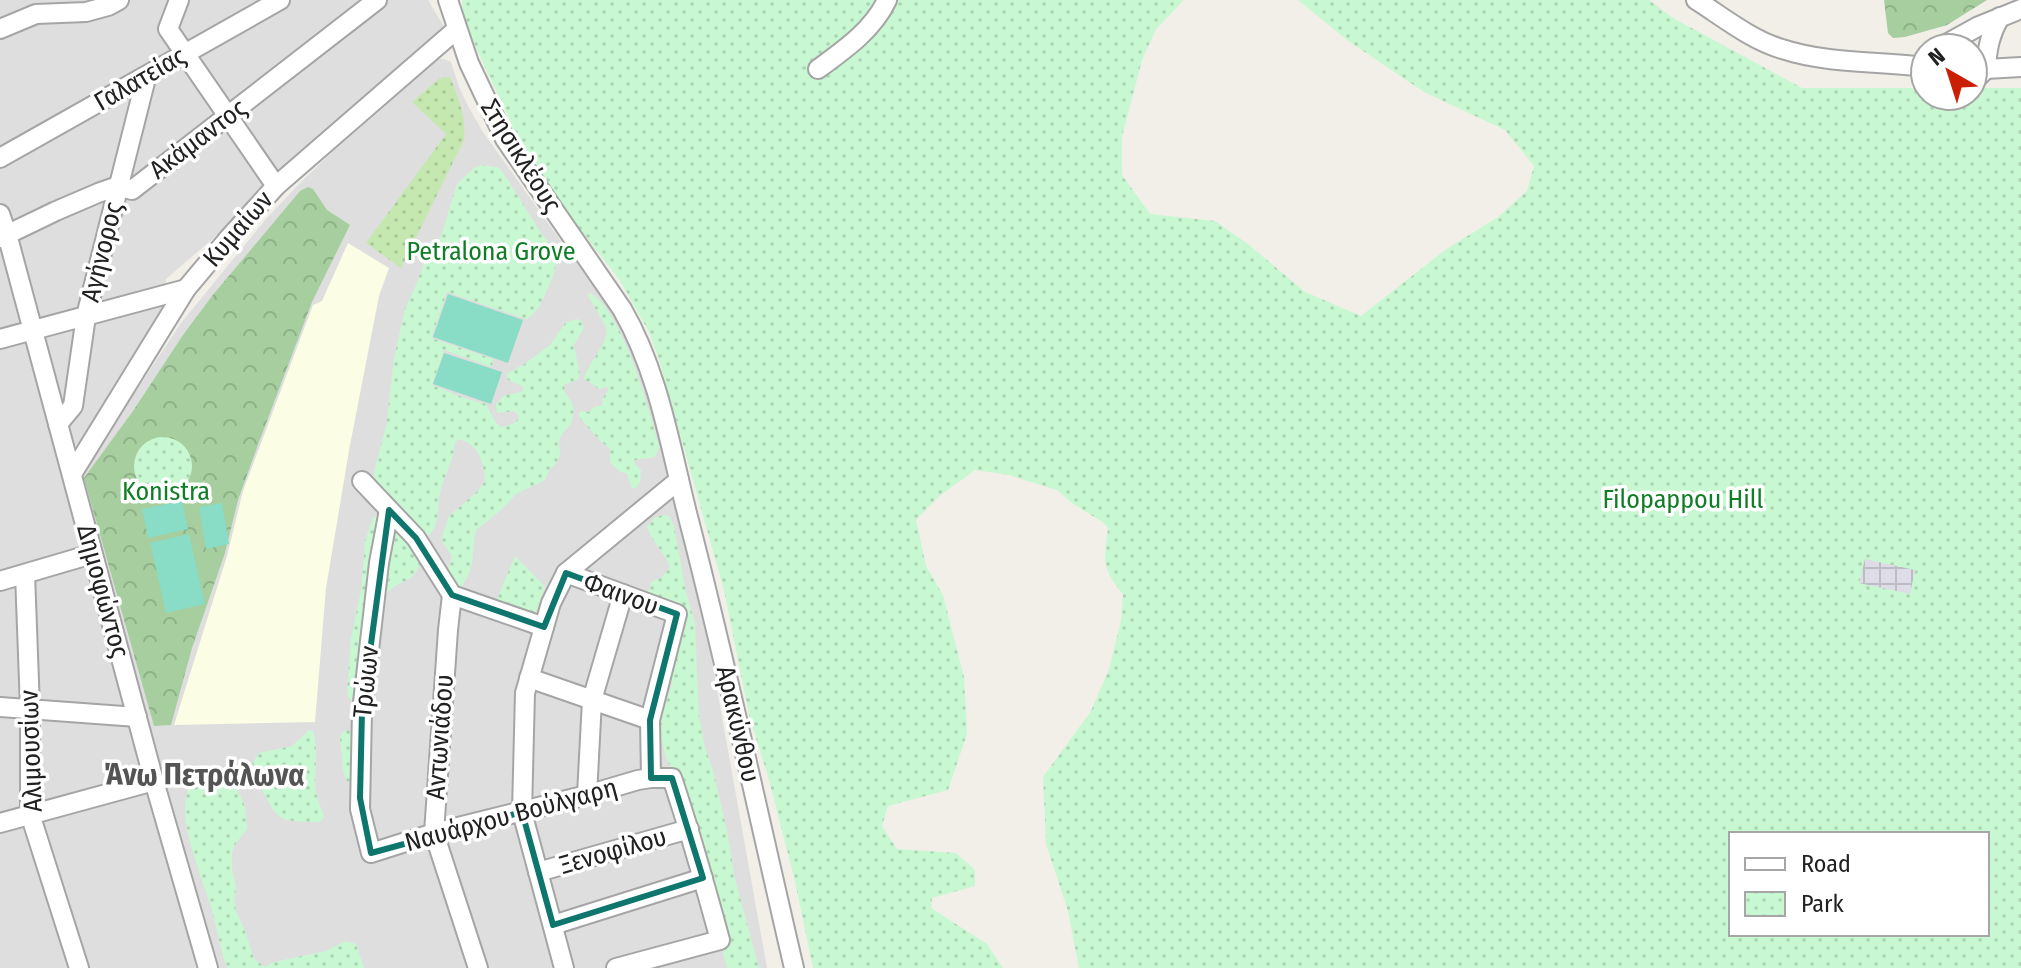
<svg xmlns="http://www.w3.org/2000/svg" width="2021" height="968" viewBox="0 0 2021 968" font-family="'Fira Sans Condensed',sans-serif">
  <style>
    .residential { fill: #dfdede }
    .education { fill: #fbfee4 }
    .grass { fill: url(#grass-dots) }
    .forest { fill: url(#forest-crowns) }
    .park { fill: url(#park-dots); fill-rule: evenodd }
    .pitch { fill: #89dcc6 }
    .plaza { fill: url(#plaza-grid) }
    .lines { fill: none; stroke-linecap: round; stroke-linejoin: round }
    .minor-casing { stroke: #a5a5a5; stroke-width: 22 }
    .minor { stroke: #fff; stroke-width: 18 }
    .marked { fill: none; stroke: #0f766e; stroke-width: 6; stroke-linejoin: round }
    .labels { text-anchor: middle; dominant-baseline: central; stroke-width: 7; stroke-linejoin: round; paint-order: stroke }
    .street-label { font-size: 26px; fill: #212121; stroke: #fff }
    .park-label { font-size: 26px; fill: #107e26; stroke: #fff }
    .quarter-label { font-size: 30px; font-weight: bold; fill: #545454; stroke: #fff }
  </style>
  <defs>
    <pattern id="grass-dots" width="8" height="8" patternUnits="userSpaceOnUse" patternTransform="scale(2)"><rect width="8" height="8" fill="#c5e8b0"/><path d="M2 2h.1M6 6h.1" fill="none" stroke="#a9c797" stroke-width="1.8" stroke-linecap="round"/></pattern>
    <pattern id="forest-crowns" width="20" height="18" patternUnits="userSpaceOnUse" patternTransform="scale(2)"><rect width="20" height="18" fill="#a7ce9e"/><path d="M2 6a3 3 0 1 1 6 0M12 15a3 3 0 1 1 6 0" fill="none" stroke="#8fb188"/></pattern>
    <pattern id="park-dots" width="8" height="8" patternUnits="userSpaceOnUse" patternTransform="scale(2)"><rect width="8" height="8" fill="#c8f8d1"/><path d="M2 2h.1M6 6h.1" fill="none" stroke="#acd4b3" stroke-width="1.8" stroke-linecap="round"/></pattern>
    <pattern id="plaza-grid" width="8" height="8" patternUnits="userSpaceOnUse" patternTransform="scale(2)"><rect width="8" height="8" fill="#dddce7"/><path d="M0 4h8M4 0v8" fill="none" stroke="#bdbcc6"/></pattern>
  </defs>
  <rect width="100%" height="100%" fill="#f1efe8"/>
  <g class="residential">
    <polygon points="0,0 269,0 0,153"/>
    <polygon points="288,0 428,0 449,35 166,279 161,315 82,442 60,453 103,628 147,779 0,820 0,163"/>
    <polygon points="439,59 444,59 451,62 459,87 468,106 483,132 616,318 628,340 650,398 710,650 767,968 213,968 79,477 181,323 266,219 300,183 329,155"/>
    <polygon points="149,784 200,968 0,968 0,825"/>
  </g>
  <polygon class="education" points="348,243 389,268 379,296 350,445 326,588 315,722 174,725 227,556 243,491 313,305 322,301"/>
  <path class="grass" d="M450,77C459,98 466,117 464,140L401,268L366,243L446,134L412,102L440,78Z"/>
  <g class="forest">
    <polygon points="1884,0 1987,0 1947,25 1905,37 1893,38 1888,33"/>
    <polygon points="308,187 313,189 327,210 350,225 312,302 259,442 238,500 225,553 192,648 171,725 154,726 84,478 133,411 183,335 212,296 300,191"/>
  </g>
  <g class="park">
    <path d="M462,0H1184L1156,29L1142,60L1122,137V175L1150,214L1215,221L1248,244L1305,292L1361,316L1445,250L1498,217L1527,191L1534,166L1505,130L1424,92L1347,40L1298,0H1649L1673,18L1802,88H1925V96H1973V88H2021V968H1079L1068,911L1046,844L1043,777L1091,711L1109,669L1121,621L1123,594C1101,568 1104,560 1108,528L1104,523L1072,503L1057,490L1009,475L975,470L938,497L916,520L926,566L943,595L964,677L967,734L948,790L888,806L882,826L897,849L956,853L975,870V886L932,898L931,908L987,944L1003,968H813L794,877L769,780L749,715L724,590L660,363L649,332L619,279L564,209L524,152L463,19ZM1731,834H1987V934H1731Z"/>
    <path d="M483,165L500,168C513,188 525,207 537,227C543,237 556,247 556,259C556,272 550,283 545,295C540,305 536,314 526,319L447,292L431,338L493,359L492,367L444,350L432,385L464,398L486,404L496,423L501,427C510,425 516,425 519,416L514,411L497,413L496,404L505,395L521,392L524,388C519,383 513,383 507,379L508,373L523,365L550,345L566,322L577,319L583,322V329L574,345L580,375L577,380L565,384L564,391L571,401L574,409L571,424L562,434L559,441L560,455L555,465L550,469L545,480L516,494L501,510L476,530C470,555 478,565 459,590L450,583L448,570L452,556L441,540L449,516L478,491L485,481C484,462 479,446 460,439L455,442C454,460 444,475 440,493C437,507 440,526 428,536L423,535L379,489L374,475L376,464L386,427L394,358L405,309L416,285L426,257L439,242L457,184L474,168Z"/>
    <path d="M590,293C622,310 648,406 658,442L659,447L656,456C648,460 641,457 634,461L635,464L641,470L640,482L635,489L631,487L627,474L619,471L610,462V448L601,442L580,418L579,414L581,411L589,412L596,406H602L603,398L609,389L606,387L600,389C594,387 592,382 586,381L584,378C590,361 605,348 607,330C601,318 595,307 588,296Z"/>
    <circle cx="163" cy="466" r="29"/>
    <path d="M379,515L392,522L419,557L420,565C411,584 402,579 389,591C380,599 383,613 378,623L358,697L354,701L349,699L347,691L351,639L361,590L365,541L373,518Z"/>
    <path d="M663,515L669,516L674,526L685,587L695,624L699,716L705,747L713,770L727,831L735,879L759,968H727L723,953V943L673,771C662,754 658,727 663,707C667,695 675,688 670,675L680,623L641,591L647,592L650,589L651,582L662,577L670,567C665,552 651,542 647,526L656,517Z"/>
    <polygon points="515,556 545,587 531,624 492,611"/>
    <path d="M309,730L313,731C318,748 315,766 315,784C315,795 321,806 324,817L320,822C312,822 288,822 282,818C270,811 256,778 252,764L259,753L292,746Z"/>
    <polygon points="349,730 353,738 352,783 347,782 343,770 340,736 344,731"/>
    <path d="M208,768C221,768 235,785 241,797C246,806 246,818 247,829L236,843L232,852V868L236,889L234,898L236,911L245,931L254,959L265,967L274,962L326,951L346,941L356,944L364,968H227C220,948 217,927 211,907C202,878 180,826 186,797C189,783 197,775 208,768Z"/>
  </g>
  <g class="pitch">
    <polygon points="448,294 523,320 508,363 433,337"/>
    <polygon points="444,353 502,372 491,404 433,384"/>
    <polygon points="182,501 188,529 148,538 142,509"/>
    <polygon points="222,503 229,544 206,549 199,507"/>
    <polygon points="189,534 205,604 166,613 150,543"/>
  </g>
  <polygon class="plaza" points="1865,559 1915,570 1910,594 1859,583"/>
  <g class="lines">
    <defs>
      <g id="minor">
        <polyline points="179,0 168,29 276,186"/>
        <path d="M448,0L469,63L505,139L622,309C659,373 670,446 688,517C727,667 759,818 794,968"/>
        <path d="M1696,0C1723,17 1751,40 1782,49C1828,64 1878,61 1925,67"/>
        <polyline points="0,29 36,14 86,12 108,6 119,0"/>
        <polyline points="1939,48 1979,26 2021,9"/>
        <polyline points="1976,67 1986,69 2021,67"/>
        <path d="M818,69C844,50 873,30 887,0"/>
        <path d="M1973,82L1986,69C1987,49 1990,34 2000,17"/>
        <polyline points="0,158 280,0"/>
        <polyline points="0,214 7,234 154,781 208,968"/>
        <polyline points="0,238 56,211 98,193 118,186 132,190 377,0"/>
        <polyline points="0,339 186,289"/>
        <polyline points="58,424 73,406 86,316 145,82 142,78"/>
        <polyline points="72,474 186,289 228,239 276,186 457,29"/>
        <polyline points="362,481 416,538 452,595 544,627"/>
        <path d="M389,510L379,563L362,711L360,809L371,853L434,833L587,795L638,780L651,778H672C690,831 705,885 720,940L616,968"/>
        <polyline points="566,573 677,614 650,720 651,778"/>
        <polyline points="25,574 30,708 30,814 79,968"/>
        <polyline points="0,581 92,554"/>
        <polyline points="452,595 448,630 434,833 478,968"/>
        <polyline points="529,678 650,720"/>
        <polyline points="0,707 137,717"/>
        <polyline points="587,795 592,700 623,594"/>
        <polyline points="0,823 154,781"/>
        <polyline points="538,872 689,829"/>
        <polyline points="553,925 703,878"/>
        <polyline points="564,968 522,812 525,693 551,603 566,573 679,480"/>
      </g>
    </defs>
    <use href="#minor" class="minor-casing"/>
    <use href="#minor" class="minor"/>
  </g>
  <path class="marked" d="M389,510L416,538L452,595L544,627L566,573L677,614L650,720L651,778H672L703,878L553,925L522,812L371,853L360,798L362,711Z"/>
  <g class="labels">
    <g class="street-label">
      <text transform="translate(140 79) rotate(-30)">Γαλατείας</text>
      <text transform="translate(198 139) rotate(-37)">Ακάμαντος</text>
      <text transform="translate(521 156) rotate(58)">Στησικλέους</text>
      <text transform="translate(238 229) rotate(-49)">Κυμαίων</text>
      <text transform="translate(102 252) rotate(-76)">Αγήνορος</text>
      <text transform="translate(103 591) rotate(75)">Δημοφώντος</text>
      <text transform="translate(621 594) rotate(20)">Φαινου</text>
      <text transform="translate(366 682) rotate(-84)">Τρώων</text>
      <text transform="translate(738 724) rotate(77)">Αρακύνθου</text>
      <text transform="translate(440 737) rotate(-86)">Αντωνιάδου</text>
      <text transform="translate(31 751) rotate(-92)">Αλιμουσίων</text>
      <text transform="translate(511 815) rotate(-15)">Ναυάρχου Βούλγαρη</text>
      <text transform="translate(613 851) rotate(-16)">Ξενοφίλου</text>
    </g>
    <g class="park-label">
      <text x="491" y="251">Petralona Grove</text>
      <text x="166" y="491">Konistra</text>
      <text x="1683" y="499">Filopappou Hill</text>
    </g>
    <g class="quarter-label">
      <text x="204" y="775">Άνω Πετράλωνα</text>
    </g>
  </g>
  <rect x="1729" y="832" width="260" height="104" fill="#ffffff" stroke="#a6a6a6" stroke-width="2"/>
  <rect x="1745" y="858" width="40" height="12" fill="#ffffff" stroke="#a6a6a6" stroke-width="2"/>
  <text x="1801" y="872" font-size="24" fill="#212121">Road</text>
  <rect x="1745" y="892" width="40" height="24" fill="url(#park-dots)" stroke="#a6a6a6" stroke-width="2"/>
  <text x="1801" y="912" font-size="24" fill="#212121">Park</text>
  <g transform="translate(1949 72) rotate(321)"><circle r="38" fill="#ffffff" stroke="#a6a6a6" stroke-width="2"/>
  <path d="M0-6L14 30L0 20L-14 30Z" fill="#ca1e07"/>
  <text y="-12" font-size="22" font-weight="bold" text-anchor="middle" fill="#212121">N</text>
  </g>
</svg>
